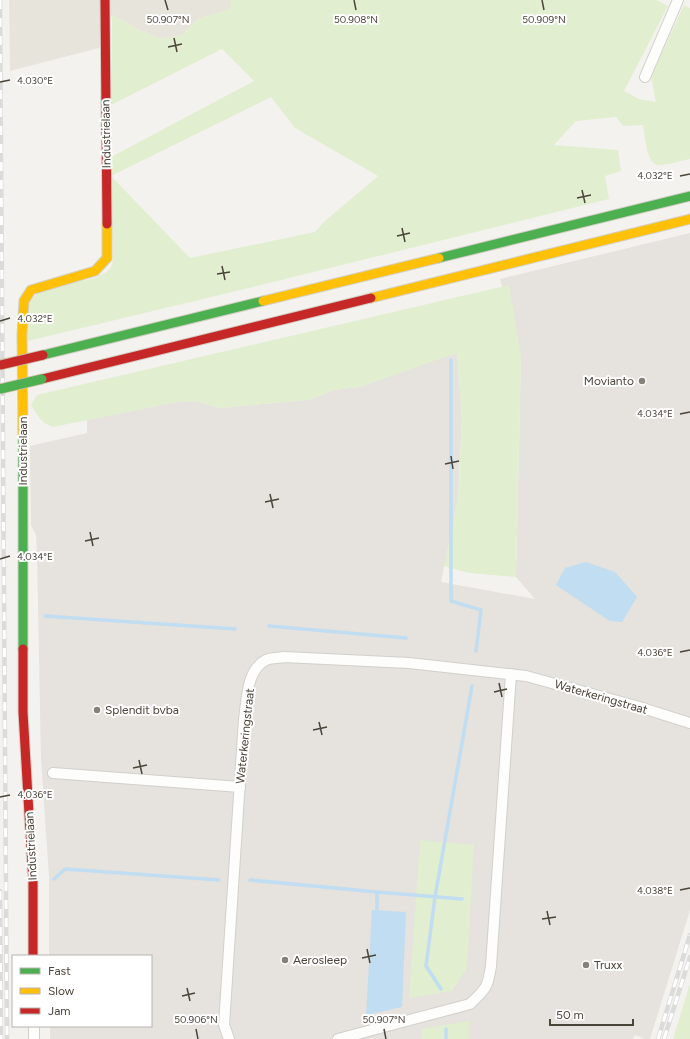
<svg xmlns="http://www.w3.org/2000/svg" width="690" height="1039" viewBox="0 0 690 1039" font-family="Figtree,sans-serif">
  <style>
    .residential { fill: #e7e4dc }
    .industrial { fill: #e6e2de }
    .green { fill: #e1eecf; fill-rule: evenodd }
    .parking { fill: #e6e3df }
    .water { fill: #c0ddf1 }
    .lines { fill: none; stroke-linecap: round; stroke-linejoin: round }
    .stream { stroke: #c0ddf1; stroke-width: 3.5 }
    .street-casing { stroke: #d2d0cb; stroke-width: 12 }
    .fast-casing { stroke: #d3cfc5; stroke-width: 11 }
    .slow-casing { stroke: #d3cfc5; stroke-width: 11 }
    .jam-casing { stroke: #d3cfc5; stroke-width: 11 }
    .street { stroke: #fdfdfc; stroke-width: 10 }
    .fast { stroke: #4caf50; stroke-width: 9 }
    .slow { stroke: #ffc107; stroke-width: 9 }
    .jam { stroke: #c62828; stroke-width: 9 }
    .rail-casing { stroke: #dbdbda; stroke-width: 4.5 }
    .rail { stroke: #fff; stroke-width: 3; stroke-dasharray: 9; stroke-linecap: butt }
    .fast-bridge-casing { stroke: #ccbfa9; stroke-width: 11; stroke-linecap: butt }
    .jam-bridge-casing { stroke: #ccbfa9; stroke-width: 11; stroke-linecap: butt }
    .fast-bridge { stroke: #4caf50; stroke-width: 9 }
    .jam-bridge { stroke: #c62828; stroke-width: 9 }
    .ticks { fill: none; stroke: #4b4439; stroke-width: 1.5 }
    .poi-dot { fill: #868178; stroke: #fff; stroke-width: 1.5 }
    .labels { text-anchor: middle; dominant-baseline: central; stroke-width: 4; stroke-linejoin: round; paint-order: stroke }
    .street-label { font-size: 12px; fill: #4b4439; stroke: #fff }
    .poi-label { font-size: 12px; fill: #4b4439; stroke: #fff; text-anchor: start }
    .ticks-label { font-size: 10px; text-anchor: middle; fill: #4b4439; stroke: #fff; stroke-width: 4; stroke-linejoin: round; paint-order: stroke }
  </style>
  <rect width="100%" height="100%" fill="#f4f2ee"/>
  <polygon class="residential" points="9,0 231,0 231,9 198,19 182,35 162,39 141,31 112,15 99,48 10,71"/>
  <polygon class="industrial" points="690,233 690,910 650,1039 645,1039 635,1035 633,1039 50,1039 50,1026 151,1026 151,956 49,956 49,876 41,759 37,555 36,535 31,525 30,446 87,433 87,420 181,401 200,402 218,408 309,400 333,390 359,387 457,352 462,418 458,499 441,582 535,599 516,577 521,356 500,279"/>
  <g class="green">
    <path d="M231,0H656L668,6L624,91L639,99L656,102L651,76L684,5L690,8V159C680,161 669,165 659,165C646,165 645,135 643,125L623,126L616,117L576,121L554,145L618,150L621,171L605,176L609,199L261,285L28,341C28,330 25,317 28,307C36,280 81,286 101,275C105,273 110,270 111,267C113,263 113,256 113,251L111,157L254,81L222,49L111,105L112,15L141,31L162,39L182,35L198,19L230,9ZM271,97L295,128L378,176L325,221L315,232L190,258L111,176Z"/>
    <path d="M509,285L521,356L516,577L469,573L444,566L458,499L462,418L457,353L359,387L333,390L309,400L218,408L200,402L181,401L53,427C42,424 37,415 31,405L37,395Z"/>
    <polygon points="420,840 474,845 467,968 452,991 409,998"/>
    <polygon points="690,983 690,1039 673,1039"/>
    <polygon points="469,1021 469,1039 421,1039 421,1029"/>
  </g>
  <g class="parking">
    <polygon points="690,272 690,299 642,285 661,280"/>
    <polygon points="526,377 587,388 568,452 522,461"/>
    <polygon points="406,1012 407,1016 365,1027 364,1022"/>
  </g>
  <g class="water">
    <polygon points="586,562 615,572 637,597 622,622 610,621 556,585 565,568"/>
    <polygon points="372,910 406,912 402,1007 366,1015"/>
  </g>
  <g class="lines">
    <g class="stream">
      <polyline points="451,360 451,601 481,610 476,651"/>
      <polyline points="45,616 235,629"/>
      <polyline points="269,626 406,638"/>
      <polyline points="54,879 65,869 219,880"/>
      <polyline points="250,880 377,892 377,910"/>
      <polyline points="377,892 462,899"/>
      <polyline points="441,989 426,966 435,897 472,686"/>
      <polyline points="446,1039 446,1029"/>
    </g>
    <defs>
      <g id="street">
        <polyline points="645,77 678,0"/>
        <polyline points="53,773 240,787"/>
        <polyline points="34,1026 34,1039"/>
        <path d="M229,1039L224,1025L244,719C247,701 246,670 266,660C271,658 279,658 284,657L409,663L526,676L636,706L690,723"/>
        <path d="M338,1039L470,1004C486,989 488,987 491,966L511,674"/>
      </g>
      <g id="fast">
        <polyline points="439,258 690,196"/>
        <polyline points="43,355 263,301"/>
        <polyline points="23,436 23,649"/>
      </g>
      <g id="slow">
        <polyline points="371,298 690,219"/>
        <polyline points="263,301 439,258"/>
        <polyline points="23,436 22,334 24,301 31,290 95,271 107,258 107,224"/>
      </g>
      <g id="jam">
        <polyline points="105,0 107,224"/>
        <polyline points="42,379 371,298"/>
        <polyline points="23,649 23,712 33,882 33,956"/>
      </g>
    </defs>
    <use href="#street" class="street-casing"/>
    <use href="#fast" class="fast-casing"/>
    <use href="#slow" class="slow-casing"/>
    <use href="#jam" class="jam-casing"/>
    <use href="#street" class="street"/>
    <use href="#fast" class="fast"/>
    <use href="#slow" class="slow"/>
    <use href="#jam" class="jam"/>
    <defs>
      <g id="rail">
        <polyline points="0,0 7,1039"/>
        <polyline points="0,891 1,1039"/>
        <polyline points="658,1039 690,935"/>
        <polyline points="664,1039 690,957"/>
      </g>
    </defs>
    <use href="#rail" class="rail-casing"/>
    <use href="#rail" class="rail"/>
    <defs>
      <polyline id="fast-bridge" points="0,389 42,379"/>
      <polyline id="jam-bridge" points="0,365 43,355"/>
    </defs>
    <use href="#fast-bridge" class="fast-bridge-casing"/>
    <use href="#jam-bridge" class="jam-bridge-casing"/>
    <use href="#fast-bridge" class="fast-bridge"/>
    <use href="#jam-bridge" class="jam-bridge"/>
  </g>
  <path class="ticks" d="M165,0L168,10M354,0L356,10M542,0L544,10M174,38L177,52M168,47L182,44M0,82L10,80M680,176L690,174M582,190L585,203M577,198L591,195M402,228L405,242M397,236L410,233M222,266L225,280M217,274L230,272M0,321L10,318M680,414L690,412M451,456L453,469M445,464L459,461M270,494L273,508M265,502L279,499M90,532L93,546M85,541L99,538M0,559L10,556M680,652L690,650M499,683L502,697M494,692L507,689M319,722L322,735M313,730L327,727M139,760L142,774M133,768L147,765M0,797L10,795M680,890L690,888M547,911L550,925M542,919L556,917M367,949L370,963M362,958L376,955M187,988L190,1001M182,996L195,993M196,1029L198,1039M384,1029L386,1039"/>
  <g class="poi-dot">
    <circle cx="642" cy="381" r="4"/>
    <circle cx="97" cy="710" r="4"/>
    <circle cx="285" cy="960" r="4"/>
    <circle cx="586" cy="965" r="4"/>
  </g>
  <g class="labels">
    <g class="street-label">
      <text transform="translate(106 134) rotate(-91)">Industrielaan</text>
      <text transform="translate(23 451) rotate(-90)">Industrielaan</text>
      <text transform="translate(601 697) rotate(16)">Waterkeringstraat</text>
      <text transform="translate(245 736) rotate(-84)">Waterkeringstraat</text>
      <text transform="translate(31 846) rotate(-93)">Industrielaan</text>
    </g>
    <g class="poi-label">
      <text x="634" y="381" text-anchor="end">Movianto</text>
      <text x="105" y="710">Splendit bvba</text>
      <text x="293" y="960">Aerosleep</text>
      <text x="594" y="965">Truxx</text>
    </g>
  </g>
  <g class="ticks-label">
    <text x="168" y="23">50.907°N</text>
    <text x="356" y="23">50.908°N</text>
    <text x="544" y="23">50.909°N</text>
    <text x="35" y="84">4.030°E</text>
    <text x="655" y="179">4.032°E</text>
    <text x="35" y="322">4.032°E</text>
    <text x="655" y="417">4.034°E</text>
    <text x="35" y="560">4.034°E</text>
    <text x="655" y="656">4.036°E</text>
    <text x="35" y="798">4.036°E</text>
    <text x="655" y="894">4.038°E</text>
    <text x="196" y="1023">50.906°N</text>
    <text x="384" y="1023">50.907°N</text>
  </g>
  <rect x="12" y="955" width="140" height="72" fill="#ffffff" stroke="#b7b4b0"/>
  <rect x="20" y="968" width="20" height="6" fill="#4caf50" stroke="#b7b4b0"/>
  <text x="48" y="975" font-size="12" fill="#4b4439">Fast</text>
  <rect x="20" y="988" width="20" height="6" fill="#ffc107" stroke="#b7b4b0"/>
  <text x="48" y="995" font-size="12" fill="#4b4439">Slow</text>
  <rect x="20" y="1008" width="20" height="6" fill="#c62828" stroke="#b7b4b0"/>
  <text x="48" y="1015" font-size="12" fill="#4b4439">Jam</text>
  <path d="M550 1019v6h83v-6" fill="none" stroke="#4b4439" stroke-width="2"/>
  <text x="556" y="1019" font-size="12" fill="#4b4439" stroke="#ffffff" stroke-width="3" paint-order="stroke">50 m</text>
</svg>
